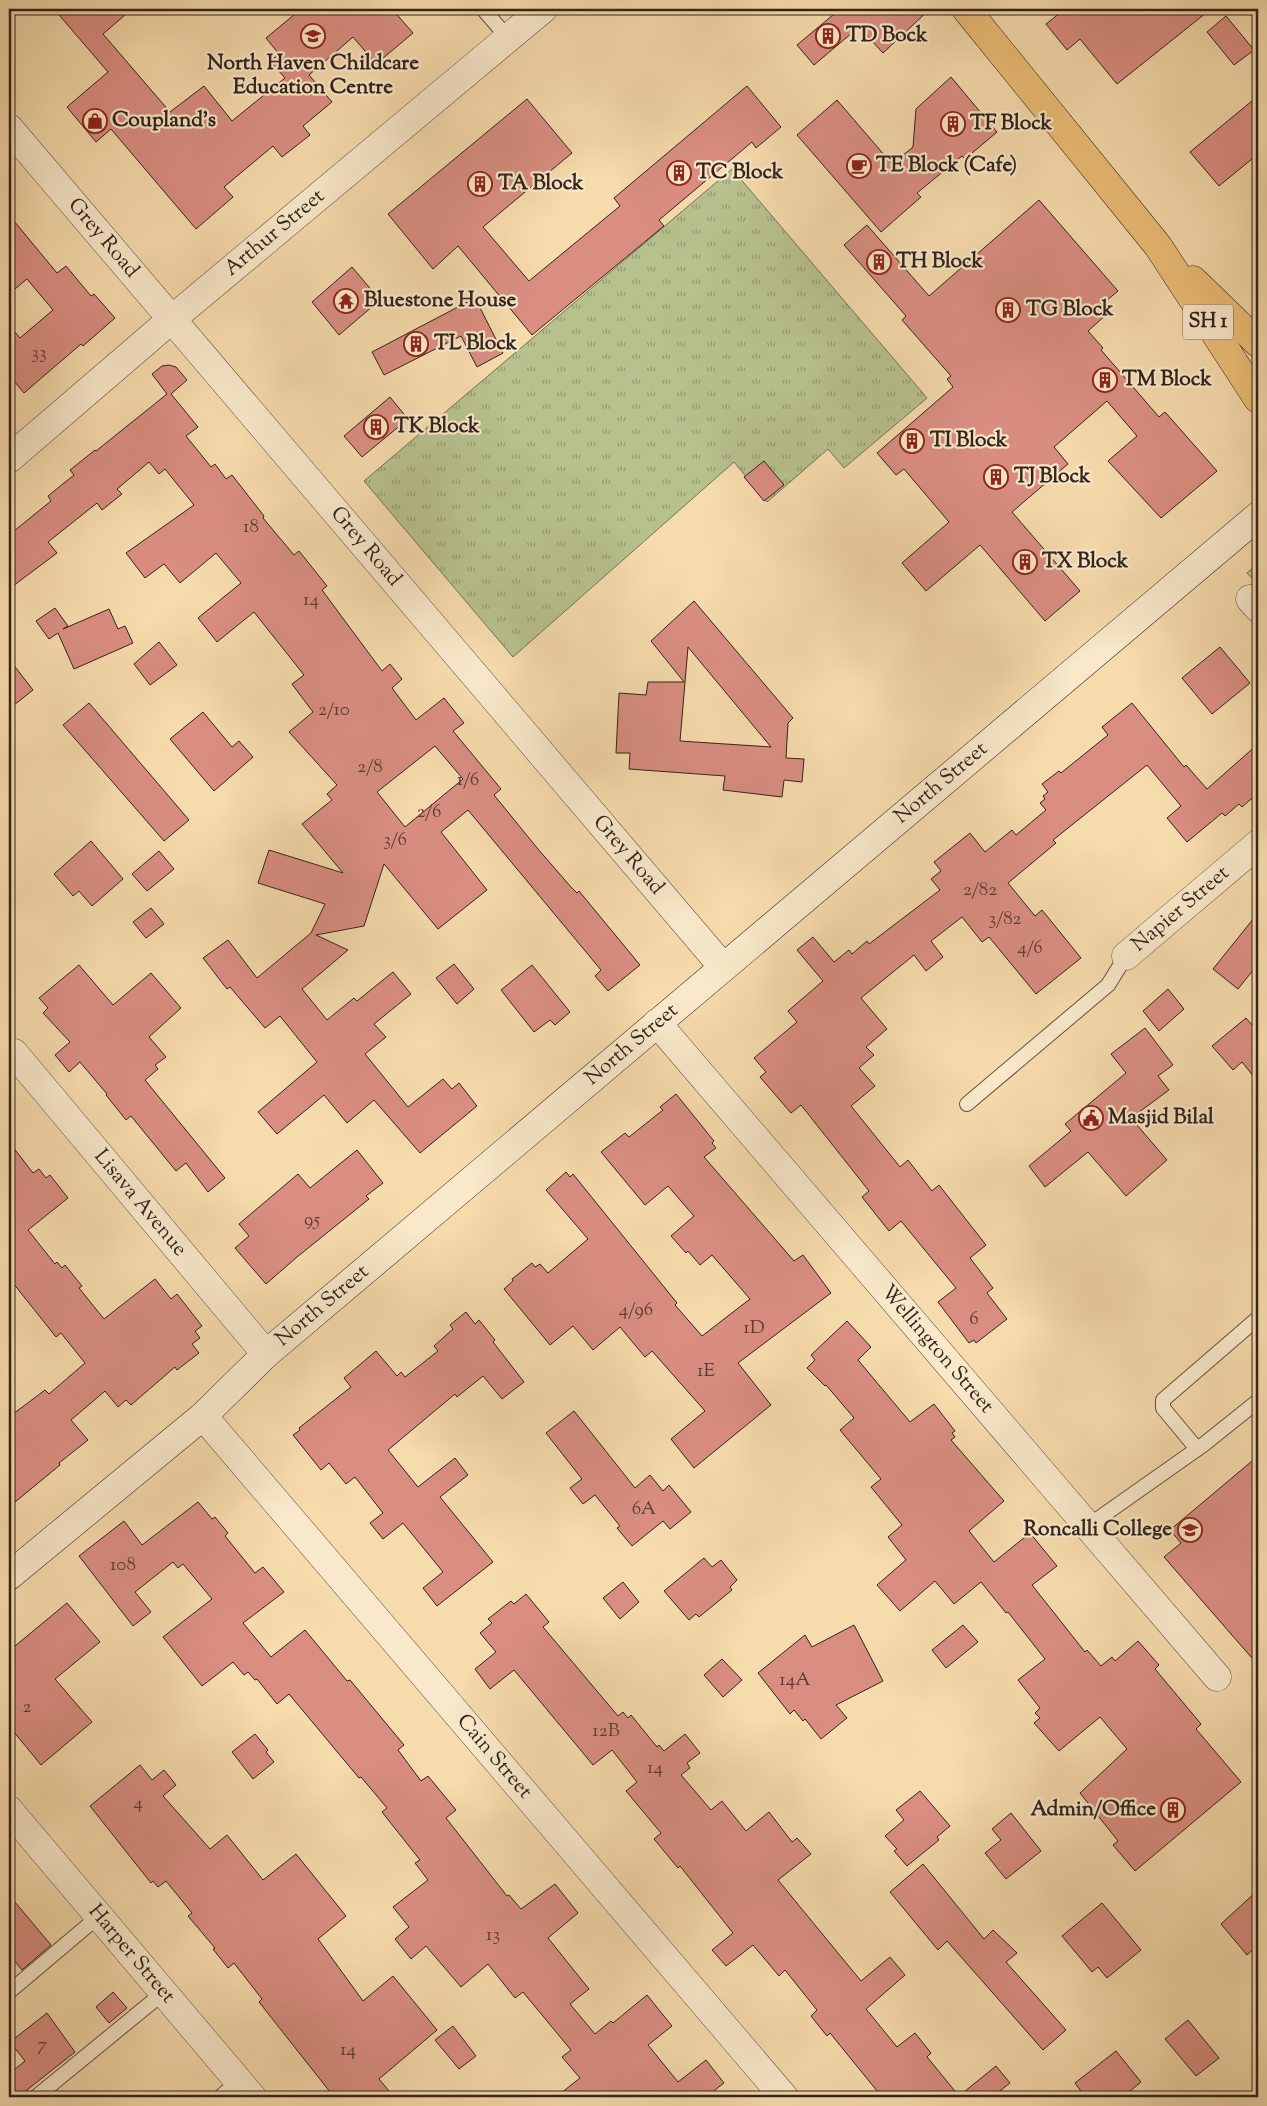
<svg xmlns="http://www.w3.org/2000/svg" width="1267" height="2106" viewBox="0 0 1267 2106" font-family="'Sorts Mill Goudy',serif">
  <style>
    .park { fill: url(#park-tufts); stroke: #747255 }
    .building { fill: #da8e82; stroke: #32231c; fill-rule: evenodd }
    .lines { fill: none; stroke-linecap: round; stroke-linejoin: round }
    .lane-casing { stroke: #635140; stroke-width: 16 }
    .street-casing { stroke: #635140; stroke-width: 29 }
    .secondary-casing { stroke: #32231c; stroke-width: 29 }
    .highway-casing { stroke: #32231c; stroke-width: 29 }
    .lane { stroke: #f9e8ca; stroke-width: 14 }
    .street { stroke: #f9e8ca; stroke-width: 28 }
    .secondary { stroke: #f9e8ca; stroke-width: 28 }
    .highway { stroke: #ebbe76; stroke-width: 28 }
    .labels { text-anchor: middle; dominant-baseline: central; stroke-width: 4.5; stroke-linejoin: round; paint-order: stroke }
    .number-label { font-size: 19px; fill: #5c3e36 }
    .shield { fill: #f9e8ca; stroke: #6e5e50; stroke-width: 1 }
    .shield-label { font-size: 20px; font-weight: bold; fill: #32231c }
    .poi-label { font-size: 21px; font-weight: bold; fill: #32231c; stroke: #f9e8ca; text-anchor: start }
    .street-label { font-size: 21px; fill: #32231c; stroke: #f9e8ca }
  </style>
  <defs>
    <pattern id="park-tufts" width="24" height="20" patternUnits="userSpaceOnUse" patternTransform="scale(1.25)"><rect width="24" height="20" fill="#b7c18e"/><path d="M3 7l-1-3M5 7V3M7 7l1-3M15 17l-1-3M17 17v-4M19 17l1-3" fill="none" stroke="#959c73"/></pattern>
  </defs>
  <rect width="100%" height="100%" fill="#f6dbad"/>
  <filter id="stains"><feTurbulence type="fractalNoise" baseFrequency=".004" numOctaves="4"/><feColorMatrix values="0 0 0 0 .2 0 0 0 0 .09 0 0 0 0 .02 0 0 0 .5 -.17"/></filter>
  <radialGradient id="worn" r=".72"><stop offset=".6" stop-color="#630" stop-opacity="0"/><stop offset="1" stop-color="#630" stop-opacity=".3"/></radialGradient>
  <g class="park">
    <polygon points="732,169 927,398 844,468 828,449 767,502 734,462 513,657 364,481"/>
    <polygon points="1258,563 1258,585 1247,573"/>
  </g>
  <g class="building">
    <polygon points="54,9 132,9 103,34 170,112 204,86 232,121 285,78 270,61 279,54 266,38 301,9 392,9 413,33 376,64 353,37 309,75 332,102 303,126 310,135 282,157 273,146 224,187 233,197 196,229 111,129 96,142 67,107 108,72"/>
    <polygon points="840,9 930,9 883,53 859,27 814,65 797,45"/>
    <polygon points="1065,9 1211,9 1117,84 1080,39 1067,50 1046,24"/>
    <polygon points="1226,16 1254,50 1234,65 1207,32"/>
    <polygon points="951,77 997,132 965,159 962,156 917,193 921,197 881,232 797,135 837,100 892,164 913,147 916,109"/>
    <polygon points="747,86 781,127 756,148 752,142 659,220 664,226 532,335 458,246 433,269 388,214 527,99 572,153 483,227 529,281 620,206 614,198"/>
    <polygon points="1258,96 1258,154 1219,186 1190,152"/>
    <polygon points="1039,200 1118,291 1100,306 1107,314 1088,331 1103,348 1101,350 1159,417 1165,412 1217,471 1161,518 1108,461 1137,436 1107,401 1054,447 1068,464 1012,512 1080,591 1045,621 980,545 926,591 902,563 949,522 904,469 896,475 877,453 953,387 947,379 951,376 902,320 906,316 844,245 867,225 929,296"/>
    <polygon points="9,215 57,273 66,266 91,296 94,294 115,318 83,346 81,344 24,393 9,375 9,325 20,338 53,310 27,279 9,294"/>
    <polygon points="352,267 380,300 339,335 312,302"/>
    <polygon points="475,298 503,353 477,367 461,336 384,375 372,352"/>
    <path d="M169,365L176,367L187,380L171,394L198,427L186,436L211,467L215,464L226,479L232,475L264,516L263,518L294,555L299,551L327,586L322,590L382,671L390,664L402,679L392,688L416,720L444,698L464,723L453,731L501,789L494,795L538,849L571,887L577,893L579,891L640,965L608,991L595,976L601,970L468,810L441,832L487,890L438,929L384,864L364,926L316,935L348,950L302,989L327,1020L354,998L357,1001L393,972L411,994L374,1024L386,1037L365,1054L408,1107L443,1079L452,1089L459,1083L477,1106L420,1153L374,1100L347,1123L324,1095L277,1134L258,1112L317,1062L280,1016L265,1028L230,987L227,989L203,958L228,940L257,978L311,933L325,904L258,883L269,850L343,873L302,824L332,800L327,794L337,785L289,732L313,712L292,684L304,675L254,612L217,642L198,618L241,583L216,553L180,583L164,564L145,578L126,553L194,505L165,469L159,474L149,462L117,489L122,494L102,510L97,503L48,542L57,553L9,589V535L51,501L48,496L74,475L70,470L95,450L96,451L167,394L152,374L162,366ZM435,746L463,779L405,827L377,792Z"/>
    <polygon points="390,397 408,419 362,457 344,436"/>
    <polygon points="764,461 784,485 764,501 744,477"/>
    <path d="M694,601L793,718L788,723L786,758L804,759L802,782L784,780L782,797L723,790L725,776L629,769L630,753H616L619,693L646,695L648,682H684L651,641ZM688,647L771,747L680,741Z"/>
    <polygon points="55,608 68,626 63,629 109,609 118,629 125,626 133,643 74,669 58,633 49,639 36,621"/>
    <polygon points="159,642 177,665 150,685 134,664"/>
    <polygon points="1220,647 1250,683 1212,714 1182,678"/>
    <polygon points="9,659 33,690 9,709"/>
    <polygon points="89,703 189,820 164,841 63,725"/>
    <polygon points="1132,703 1184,767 1186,765 1207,789 1258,744 1258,793 1242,807 1239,804 1225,816 1222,813 1187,842 1167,818 1181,806 1147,765 1053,840 1056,843 1008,883 1035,916 1042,910 1081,958 1036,994 989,937 982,942 962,917 931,941 943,957 926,971 914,955 861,998 887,1029 866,1047 874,1055 859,1068 875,1086 851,1106 900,1167 908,1160 932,1191 939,1185 986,1245 970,1258 993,1288 987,1293 1007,1319 976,1343 974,1340 969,1343 938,1302 956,1288 901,1221 889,1231 862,1197 869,1191 801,1105 791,1113 760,1077 766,1072 754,1058 797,1022 788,1011 823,981 797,950 813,937 834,962 849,950 852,954 867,941 869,944 940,890 931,879 941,871 934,862 970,833 985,852 1012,830 1016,835 1046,810 1040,803 1045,799 1043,796 1048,792 1042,784 1059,771 1061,773 1108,735 1102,727"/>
    <polygon points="203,712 232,747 239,741 253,757 214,791 170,739"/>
    <polygon points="91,841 123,879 92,906 79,891 73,896 54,874"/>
    <polygon points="159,851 174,869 147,891 132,874"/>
    <polygon points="151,908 164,924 146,938 133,922"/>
    <polygon points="1258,913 1258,964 1238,989 1213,969"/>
    <polygon points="454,964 474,989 457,1004 436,978"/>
    <polygon points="79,965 113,1005 151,973 181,1008 149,1037 166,1057 155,1065 158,1069 145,1080 225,1178 208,1192 186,1163 176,1171 131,1116 126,1120 106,1095 107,1094 80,1062 69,1072 55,1055 70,1042 43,1013 48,1008 39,998"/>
    <polygon points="532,965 570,1012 555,1025 550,1020 534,1032 501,990"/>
    <polygon points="1168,989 1184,1009 1159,1031 1143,1011"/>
    <polygon points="1246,1018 1258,1032 1258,1082 1242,1062 1233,1070 1212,1046"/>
    <polygon points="1145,1028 1173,1065 1158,1076 1169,1090 1131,1118 1167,1160 1126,1196 1088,1152 1045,1187 1029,1166 1071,1131 1065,1124 1126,1073 1111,1054"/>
    <polygon points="676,1094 714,1141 712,1143 716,1148 704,1157 794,1261 803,1255 831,1293 738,1363 771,1405 694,1468 671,1439 705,1411 652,1351 645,1357 620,1327 593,1350 573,1326 550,1345 504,1289 513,1281 512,1279 532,1263 535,1267 540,1264 548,1273 588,1239 546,1190 566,1172 570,1177 573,1174 677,1303 675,1305 702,1336 750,1299 712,1255 700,1265 688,1251 686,1253 671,1236 694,1216 668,1186 645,1205 601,1152 625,1133 629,1137 663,1110 660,1107"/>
    <polygon points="9,1142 33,1173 39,1169 46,1178 50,1175 68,1198 28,1230 55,1264 57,1262 62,1268 65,1265 82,1286 79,1288 104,1319 155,1279 171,1299 177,1294 202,1326 195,1331 200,1338 192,1344 199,1353 177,1370 175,1367 131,1405 126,1400 118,1407 105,1391 71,1420 88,1440 59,1463 60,1465 9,1507 9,1417 45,1390 49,1394 85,1363 61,1333 56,1337 9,1278"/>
    <polygon points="357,1150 383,1183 366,1196 369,1199 297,1257 266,1284 235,1248 249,1236 239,1224 298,1174 310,1188"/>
    <polygon points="466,1312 475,1324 479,1320 495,1340 493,1342 524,1382 502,1399 483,1376 457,1397 455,1394 388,1450 418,1487 455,1458 468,1475 440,1497 493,1562 437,1606 423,1588 443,1572 403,1523 383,1539 370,1523 383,1513 355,1477 346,1484 329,1463 321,1470 293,1435 300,1430 299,1428 351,1387 344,1378 376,1351 397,1376 401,1372 405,1377 438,1351 434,1346 453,1329 450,1325"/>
    <polygon points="847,1321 871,1347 858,1360 910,1422 934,1404 955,1431 952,1433 955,1437 951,1440 1004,1501 969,1531 994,1562 1030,1533 1057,1566 1032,1585 1085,1652 1087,1650 1101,1666 1112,1657 1115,1661 1138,1641 1159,1665 1155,1669 1201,1724 1196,1729 1241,1782 1135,1871 1113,1845 1118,1841 1080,1793 1127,1749 1100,1717 1059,1751 1034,1723 1040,1718 1035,1713 1040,1708 1018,1680 1045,1659 1008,1612 1006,1613 981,1582 954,1604 935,1581 900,1611 877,1585 906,1560 888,1537 902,1525 871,1487 881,1479 840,1430 854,1418 826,1385 825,1386 807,1368 815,1360 811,1355"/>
    <polygon points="574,1411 635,1488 650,1475 663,1491 669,1485 691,1512 670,1529 663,1521 632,1546 617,1528 620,1526 595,1495 583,1504 570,1488 582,1479 546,1433"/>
    <polygon points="1258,1456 1258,1665 1164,1557 1181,1543 1170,1530"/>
    <polygon points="198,1502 212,1519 215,1517 228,1533 225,1536 255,1573 263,1567 284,1592 243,1623 271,1657 305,1630 347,1681 350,1680 404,1745 398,1750 421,1781 428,1776 456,1810 446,1818 507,1896 509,1895 521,1909 555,1884 578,1913 548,1938 589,1989 570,2004 595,2034 611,2021 613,2023 647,1995 672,2026 648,2045 678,2082 706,2060 724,2083 706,2097 556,2097 580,2078 562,2057 571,2050 523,1992 515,1998 488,1964 461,1987 426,1946 411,1959 395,1939 409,1927 393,1907 428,1880 415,1863 420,1860 382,1812 387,1808 361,1777 359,1778 289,1694 277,1704 257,1679 255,1680 248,1672 244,1675 233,1662 202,1686 163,1637 212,1599 183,1564 178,1568 173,1562 135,1592 151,1612 133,1626 79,1556 124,1521 142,1545"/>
    <polygon points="704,1558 712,1567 721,1560 737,1580 730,1587 732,1590 699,1617 696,1614 689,1620 664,1591"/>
    <polygon points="623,1582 639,1602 620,1619 603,1598"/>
    <polygon points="526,1594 549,1622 543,1627 618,1716 623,1712 628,1718 631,1715 657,1747 659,1745 664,1751 685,1734 700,1753 687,1763 690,1768 681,1775 711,1810 722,1801 746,1831 769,1812 792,1842 797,1838 811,1854 778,1880 861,1981 890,1957 905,1975 866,2009 897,2047 915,2033 931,2053 927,2057 959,2096 996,2066 1010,2083 992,2097 882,2097 830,2033 827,2036 811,2016 817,2010 785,1970 779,1976 753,1945 726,1966 712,1950 733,1933 680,1866 678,1868 654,1839 661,1833 626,1791 637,1782 612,1750 593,1765 514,1670 490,1689 475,1669 496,1652 480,1633 492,1623 488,1619 511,1601 514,1604"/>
    <polygon points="67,1603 100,1642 55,1679 92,1722 41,1765 9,1726 9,1651"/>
    <polygon points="854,1625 883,1681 836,1705 847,1718 821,1739 805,1719 803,1721 794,1710 790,1714 758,1673 805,1635 812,1647"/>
    <polygon points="963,1625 978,1642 946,1668 932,1650"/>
    <polygon points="722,1659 742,1680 723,1697 704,1675"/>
    <polygon points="255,1734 268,1750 266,1752 274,1762 253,1779 232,1752"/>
    <polygon points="140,1765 152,1780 164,1770 176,1785 163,1796 210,1849 227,1835 263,1880 296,1854 346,1916 318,1939 363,2001 393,1976 437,2030 379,2079 394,2097 334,2097 259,2002 262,1999 234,1963 228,1968 213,1949 215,1948 188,1916 192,1913 166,1881 158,1887 153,1881 151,1883 90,1806"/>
    <polygon points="920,1791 950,1826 937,1837 939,1840 907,1866 894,1851 897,1849 885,1836 904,1820 896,1810"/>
    <polygon points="1011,1813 1041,1851 1006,1879 985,1853 1001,1840 992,1829"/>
    <polygon points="923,1864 984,1939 993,1930 1017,1953 1006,1962 1066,2030 1043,2050 947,1941 938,1950 890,1892"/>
    <polygon points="1258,1890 1258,1945 1247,1955 1221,1924"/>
    <polygon points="9,1895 51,1945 22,1970 9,1954"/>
    <polygon points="1102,1903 1141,1950 1107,1978 1098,1967 1092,1972 1062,1936"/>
    <polygon points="113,1992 127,2008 109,2023 96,2007"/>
    <polygon points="47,2013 75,2052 18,2097 9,2097 9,2074 25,2061 10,2042"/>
    <polygon points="1188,2020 1219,2058 1196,2076 1165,2039"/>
    <polygon points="453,2026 476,2056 459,2069 435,2040"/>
    <polygon points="1116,2051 1141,2082 1123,2097 1085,2097 1075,2083"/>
  </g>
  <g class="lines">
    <defs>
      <g id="lane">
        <polyline points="483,9 508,38"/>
        <polyline points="967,1104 1108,985 1126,956"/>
        <polyline points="1197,1449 1163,1408 1163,1400 1258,1318"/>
        <polyline points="1088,1526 1203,1445 1258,1401"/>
        <polyline points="9,1992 99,1916"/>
        <polyline points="36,2097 163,1993"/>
        <polyline points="220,2097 239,2081"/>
      </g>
      <g id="street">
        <path id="s1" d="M9,128L723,967"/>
        <path id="s2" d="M9,459L172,319L543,9"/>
        <polyline points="1250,599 1258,608"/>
        <path id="s3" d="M1126,956L1258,844"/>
        <path id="s4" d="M657,1023L1217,1677"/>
        <path id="s5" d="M14,1053L266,1354"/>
        <path id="s6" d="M203,1416L784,2097"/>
        <path id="s7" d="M9,1810L252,2097"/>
      </g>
      <g id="secondary">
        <path id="s8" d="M9,1576L203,1416L266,1354L1258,516"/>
      </g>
      <g id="highway">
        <polyline points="966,9 1158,246 1258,399"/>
        <polyline points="1193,280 1258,343"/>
      </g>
    </defs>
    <use href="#lane" class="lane-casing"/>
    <use href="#street" class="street-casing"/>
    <use href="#secondary" class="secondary-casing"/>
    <use href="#highway" class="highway-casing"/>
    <use href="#lane" class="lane"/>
    <use href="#street" class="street"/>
    <use href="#secondary" class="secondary"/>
    <use href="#highway" class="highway"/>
  </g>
  <defs>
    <symbol id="school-ring" viewBox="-11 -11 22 22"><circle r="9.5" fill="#f9e8ca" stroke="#8f2418" stroke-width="1.5"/><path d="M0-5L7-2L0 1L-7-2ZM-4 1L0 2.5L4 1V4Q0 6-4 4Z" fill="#8f2418"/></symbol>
    <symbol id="building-ring" viewBox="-11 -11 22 22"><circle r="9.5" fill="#f9e8ca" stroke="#8f2418" stroke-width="1.5"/><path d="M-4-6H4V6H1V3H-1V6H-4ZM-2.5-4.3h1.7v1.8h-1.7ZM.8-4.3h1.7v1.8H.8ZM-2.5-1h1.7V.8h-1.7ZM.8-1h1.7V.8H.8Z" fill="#8f2418"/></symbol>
    <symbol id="shop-ring" viewBox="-11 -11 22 22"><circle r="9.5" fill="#f9e8ca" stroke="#8f2418" stroke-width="1.5"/><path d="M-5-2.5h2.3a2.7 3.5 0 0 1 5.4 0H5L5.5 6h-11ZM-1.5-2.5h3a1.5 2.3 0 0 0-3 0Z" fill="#8f2418"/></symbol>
    <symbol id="cafe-ring" viewBox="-11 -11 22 22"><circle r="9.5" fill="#f9e8ca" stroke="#8f2418" stroke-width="1.5"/><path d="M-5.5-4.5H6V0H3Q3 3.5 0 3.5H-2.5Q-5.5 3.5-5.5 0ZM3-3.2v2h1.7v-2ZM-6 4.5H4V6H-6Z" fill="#8f2418"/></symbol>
    <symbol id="temple-ring" viewBox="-11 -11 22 22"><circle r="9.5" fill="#f9e8ca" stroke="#8f2418" stroke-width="1.5"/><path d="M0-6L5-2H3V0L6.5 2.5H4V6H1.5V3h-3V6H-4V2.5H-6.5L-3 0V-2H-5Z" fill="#8f2418"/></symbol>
    <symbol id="civic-ring" viewBox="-11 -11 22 22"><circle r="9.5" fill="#f9e8ca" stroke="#8f2418" stroke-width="1.5"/><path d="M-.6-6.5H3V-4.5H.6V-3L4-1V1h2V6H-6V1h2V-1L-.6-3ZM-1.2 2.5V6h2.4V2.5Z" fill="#8f2418"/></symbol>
  </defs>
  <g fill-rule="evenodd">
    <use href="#school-ring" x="299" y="22" width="28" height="28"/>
    <use href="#building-ring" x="814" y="22" width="28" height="28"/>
    <use href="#shop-ring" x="81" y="107" width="28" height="28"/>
    <use href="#building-ring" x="939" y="110" width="28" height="28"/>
    <use href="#cafe-ring" x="845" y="152" width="28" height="28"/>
    <use href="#building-ring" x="665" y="159" width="28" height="28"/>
    <use href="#building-ring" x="466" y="170" width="28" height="28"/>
    <use href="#building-ring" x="865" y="248" width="28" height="28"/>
    <use href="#temple-ring" x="332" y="287" width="28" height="28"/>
    <use href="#building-ring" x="994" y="296" width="28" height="28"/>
    <use href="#building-ring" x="402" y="330" width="28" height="28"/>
    <use href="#building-ring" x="1091" y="366" width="28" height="28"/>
    <use href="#building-ring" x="362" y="413" width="28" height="28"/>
    <use href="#building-ring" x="898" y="427" width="28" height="28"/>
    <use href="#building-ring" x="982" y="463" width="28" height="28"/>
    <use href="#building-ring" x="1011" y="548" width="28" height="28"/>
    <use href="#civic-ring" x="1077" y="1104" width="28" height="28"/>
    <use href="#school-ring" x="1176" y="1516" width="28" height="28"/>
    <use href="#building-ring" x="1159" y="1796" width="28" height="28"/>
  </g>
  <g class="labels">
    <g class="number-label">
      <text x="39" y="353">33</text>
      <text x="251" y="527">18</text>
      <text x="311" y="600">14</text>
      <text x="334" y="710">2/10</text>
      <text x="370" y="767">2/8</text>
      <text x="468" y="780">1/6</text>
      <text x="429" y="812">2/6</text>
      <text x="395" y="840">3/6</text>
      <text x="980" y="890">2/82</text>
      <text x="1005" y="919">3/82</text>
      <text x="1030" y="948">4/6</text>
      <text x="312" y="1220">95</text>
      <text x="636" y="1310">4/96</text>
      <text x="974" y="1319">6</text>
      <text x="754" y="1328">1D</text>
      <text x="706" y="1371">1E</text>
      <text x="644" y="1509">6A</text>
      <text x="123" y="1565">108</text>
      <text x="795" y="1680">14A</text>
      <text x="27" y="1707">2</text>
      <text x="606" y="1731">12B</text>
      <text x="655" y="1768">14</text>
      <text x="138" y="1803">4</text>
      <text x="493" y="1935">13</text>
      <text x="42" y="2045">7</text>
      <text x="348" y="2050">14</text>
    </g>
    <rect class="shield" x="1183" y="304.5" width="50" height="35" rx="4"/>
    <g class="shield-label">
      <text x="1208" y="322">SH 1</text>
    </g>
    <g class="poi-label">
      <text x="846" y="36">TD Bock</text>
      <text x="313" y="64" text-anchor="middle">North Haven Childcare<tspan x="313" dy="24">Education Centre</tspan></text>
      <text x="112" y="121">Coupland's</text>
      <text x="970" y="124">TF Block</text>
      <text x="876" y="166">TE Block (Cafe)</text>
      <text x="696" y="173">TC Block</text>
      <text x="498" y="184">TA Block</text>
      <text x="896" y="262">TH Block</text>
      <text x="364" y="301">Bluestone House</text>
      <text x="1026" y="310">TG Block</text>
      <text x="434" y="344">TL Block</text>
      <text x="1122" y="380">TM Block</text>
      <text x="394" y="427">TK Block</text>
      <text x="930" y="441">TI Block</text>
      <text x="1014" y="477">TJ Block</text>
      <text x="1042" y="562">TX Block</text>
      <text x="1108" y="1118">Masjid Bilal</text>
      <text x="1172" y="1530" text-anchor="end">Roncalli College</text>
      <text x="1156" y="1810" text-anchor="end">Admin/Office</text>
    </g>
    <g class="street-label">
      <text stroke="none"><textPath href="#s2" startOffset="349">Arthur Street</textPath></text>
      <text stroke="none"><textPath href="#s1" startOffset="145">Grey Road</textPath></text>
      <text stroke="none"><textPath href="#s1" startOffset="550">Grey Road</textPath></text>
      <text stroke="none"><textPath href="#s8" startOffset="1224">North Street</textPath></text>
      <text stroke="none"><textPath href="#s1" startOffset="955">Grey Road</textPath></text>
      <text stroke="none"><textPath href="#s3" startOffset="72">Napier Street</textPath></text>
      <text stroke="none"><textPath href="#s8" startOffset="819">North Street</textPath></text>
      <text stroke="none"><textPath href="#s5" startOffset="196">Lisava Avenue</textPath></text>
      <text stroke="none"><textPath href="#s8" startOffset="414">North Street</textPath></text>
      <text stroke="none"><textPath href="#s4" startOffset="430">Wellington Street</textPath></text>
      <text stroke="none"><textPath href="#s6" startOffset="448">Cain Street</textPath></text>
      <text stroke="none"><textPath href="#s7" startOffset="189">Harper Street</textPath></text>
    </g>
  </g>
  <rect width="1267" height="2106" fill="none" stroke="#f6dbad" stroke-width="30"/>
  <rect x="10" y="10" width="1247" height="2086" fill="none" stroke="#32231c" stroke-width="2.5"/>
  <rect x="15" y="15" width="1237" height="2076" fill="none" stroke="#32231c"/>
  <rect width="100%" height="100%" filter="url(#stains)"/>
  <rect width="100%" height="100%" fill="url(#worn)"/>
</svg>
